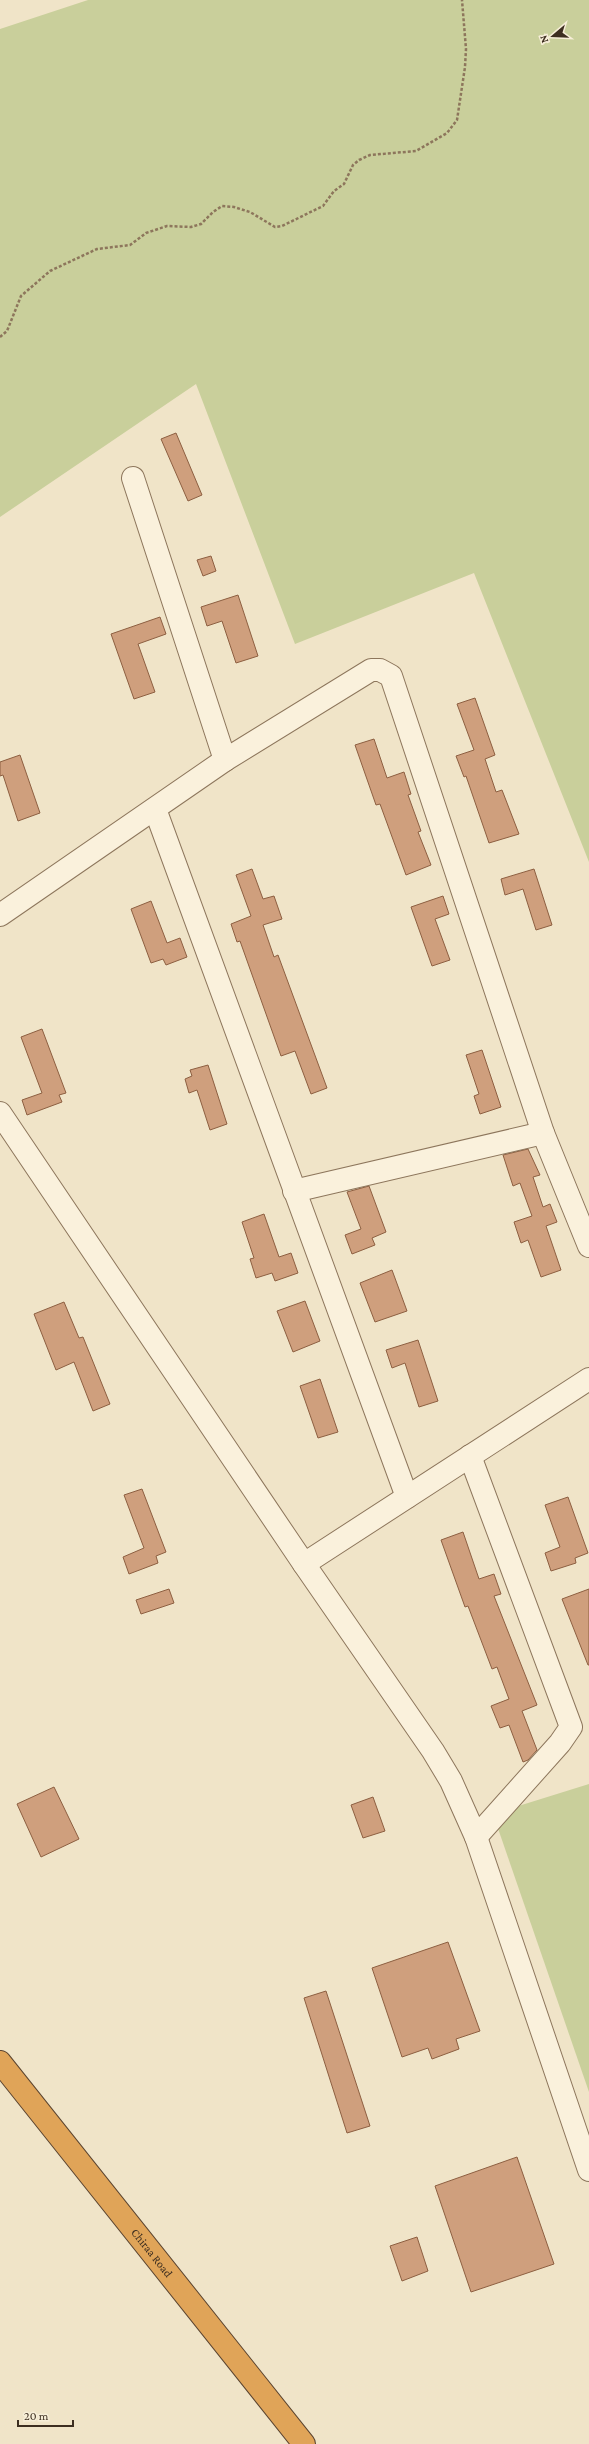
<svg xmlns="http://www.w3.org/2000/svg" width="589" height="2444" viewBox="0 0 589 2444" font-family="'Crimson Pro',serif">
  <style>
    .green { fill: #c9cf9b }
    .building { fill: #cf9f7d; stroke: #8d5f41 }
    .lines { fill: none; stroke-linecap: round; stroke-linejoin: round }
    .minor-casing { stroke: #8d765c; stroke-width: 24 }
    .highway-casing { stroke: #5b4430; stroke-width: 24 }
    .path { stroke: #8d765c; stroke-width: 2.5; stroke-dasharray: 3 2; stroke-linecap: butt }
    .minor { stroke: #faf1dc; stroke-width: 22 }
    .highway { stroke: #e0a458; stroke-width: 22 }
    .labels { text-anchor: middle; dominant-baseline: central; stroke-width: 3; stroke-linejoin: round; paint-order: stroke }
    .street-label { font-size: 12px; fill: #3d2e20; stroke: #f7eed8 }
  </style>
  <rect width="100%" height="100%" fill="#f0e4c8"/>
  <g class="green">
    <polygon points="88,0 589,0 589,862 474,573 295,644 196,384 0,517 0,29"/>
    <polygon points="589,1784 589,2092 493,1814"/>
  </g>
  <g class="building">
    <polygon points="176,433 202,495 188,501 161,439"/>
    <polygon points="211,556 216,571 203,576 197,560"/>
    <polygon points="238,595 258,656 236,663 222,621 207,626 201,607"/>
    <polygon points="160,617 166,634 138,644 155,692 134,699 111,634"/>
    <polygon points="475,698 495,755 485,759 496,792 502,790 519,834 489,843 466,776 464,777 456,756 474,750 457,704"/>
    <polygon points="374,739 387,778 404,772 411,794 408,795 421,831 418,832 431,865 406,875 380,804 376,805 355,745"/>
    <polygon points="20,755 40,813 18,821 3,775 0,776 0,762"/>
    <polygon points="252,869 263,899 274,896 282,919 263,925 274,957 278,955 327,1088 311,1094 295,1051 281,1056 240,941 237,942 231,924 251,916 236,875"/>
    <polygon points="534,869 552,925 536,930 523,889 505,895 501,879"/>
    <polygon points="443,896 449,914 435,919 450,960 432,966 411,907"/>
    <polygon points="151,901 167,943 180,938 187,957 166,965 163,959 151,963 131,909"/>
    <polygon points="42,1029 66,1093 59,1095 62,1102 27,1115 22,1100 42,1093 21,1037"/>
    <polygon points="482,1050 501,1107 480,1114 474,1096 479,1094 466,1055"/>
    <polygon points="208,1065 227,1124 210,1130 197,1090 189,1093 185,1079 192,1076 190,1070"/>
    <polygon points="528,1149 540,1175 533,1177 543,1207 550,1204 557,1222 546,1226 561,1270 541,1277 528,1240 521,1243 514,1222 532,1216 520,1183 513,1186 503,1155"/>
    <polygon points="369,1186 386,1232 372,1238 375,1245 352,1254 345,1235 361,1229 347,1192"/>
    <polygon points="264,1214 279,1257 291,1253 298,1273 275,1281 272,1273 256,1278 250,1259 254,1258 242,1222"/>
    <polygon points="392,1270 407,1311 375,1322 360,1283"/>
    <polygon points="305,1301 320,1341 293,1352 277,1311"/>
    <polygon points="64,1302 79,1338 83,1337 110,1404 93,1411 74,1362 56,1370 34,1314"/>
    <polygon points="418,1340 438,1401 419,1407 405,1363 392,1368 386,1350"/>
    <polygon points="320,1379 338,1432 318,1438 300,1386"/>
    <polygon points="142,1489 166,1552 156,1556 158,1563 129,1574 123,1557 144,1548 124,1495"/>
    <polygon points="568,1497 588,1553 575,1558 576,1563 551,1571 545,1553 560,1547 545,1505"/>
    <polygon points="463,1532 479,1579 494,1574 501,1594 494,1596 537,1705 522,1711 537,1750 528,1760 523,1762 509,1725 500,1728 491,1706 509,1699 497,1667 492,1669 468,1606 465,1607 441,1540"/>
    <polygon points="169,1589 174,1603 141,1614 136,1600"/>
    <polygon points="589,1589 589,1665 588,1665 562,1599"/>
    <polygon points="54,1787 79,1839 41,1857 17,1804"/>
    <polygon points="373,1797 385,1831 363,1838 351,1805"/>
    <polygon points="448,1942 480,2031 456,2039 459,2049 432,2059 428,2048 402,2057 372,1968"/>
    <polygon points="326,1991 370,2126 347,2133 304,1998"/>
    <polygon points="517,2157 554,2264 471,2292 435,2186"/>
    <polygon points="417,2237 428,2271 402,2281 390,2246"/>
  </g>
  <g class="lines">
    <defs>
      <g id="minor">
        <polyline points="133,478 225,760"/>
        <polyline points="155,809 407,1497"/>
        <polyline points="0,915 225,760 371,670 380,670 391,676 543,1133 589,1246"/>
        <polyline points="0,1113 304,1564 433,1751 451,1781 476,1837 589,2170"/>
        <polyline points="294,1191 543,1133"/>
        <polyline points="470,1456 571,1727 560,1743 476,1837"/>
        <polyline points="304,1564 589,1379"/>
      </g>
      <g id="highway">
        <path id="s1" d="M0,2062L304,2444"/>
      </g>
    </defs>
    <use href="#minor" class="minor-casing"/>
    <use href="#highway" class="highway-casing"/>
    <polyline class="path" points="0,337 7,331 21,296 50,271 97,249 130,245 146,233 167,226 191,227 201,224 213,212 222,206 234,207 250,212 275,227 282,226 323,206 334,191 344,184 353,165 359,160 370,155 416,151 447,133 457,120 465,67 466,49 462,0"/>
    <use href="#minor" class="minor"/>
    <use href="#highway" class="highway"/>
  </g>
  <g class="labels">
    <g class="street-label">
      <text stroke="none"><textPath href="#s1" startOffset="244">Chiraa Road</textPath></text>
    </g>
  </g>
  <g transform="translate(553 36) rotate(251)" stroke="#f7eed8" stroke-width="3" paint-order="stroke">
  <path d="M0-3L7 15L0 10L-7 15Z" fill="#3d2e20"/>
  <text y="-6" font-size="11" font-weight="bold" text-anchor="middle" fill="#3d2e20">N</text>
  </g>
  <path d="M18 2420v6h55v-6" fill="none" stroke="#3d2e20" stroke-width="2"/>
  <text x="24" y="2420" font-size="12" fill="#3d2e20" stroke="#f7eed8" stroke-width="3" paint-order="stroke">20 m</text>
</svg>
